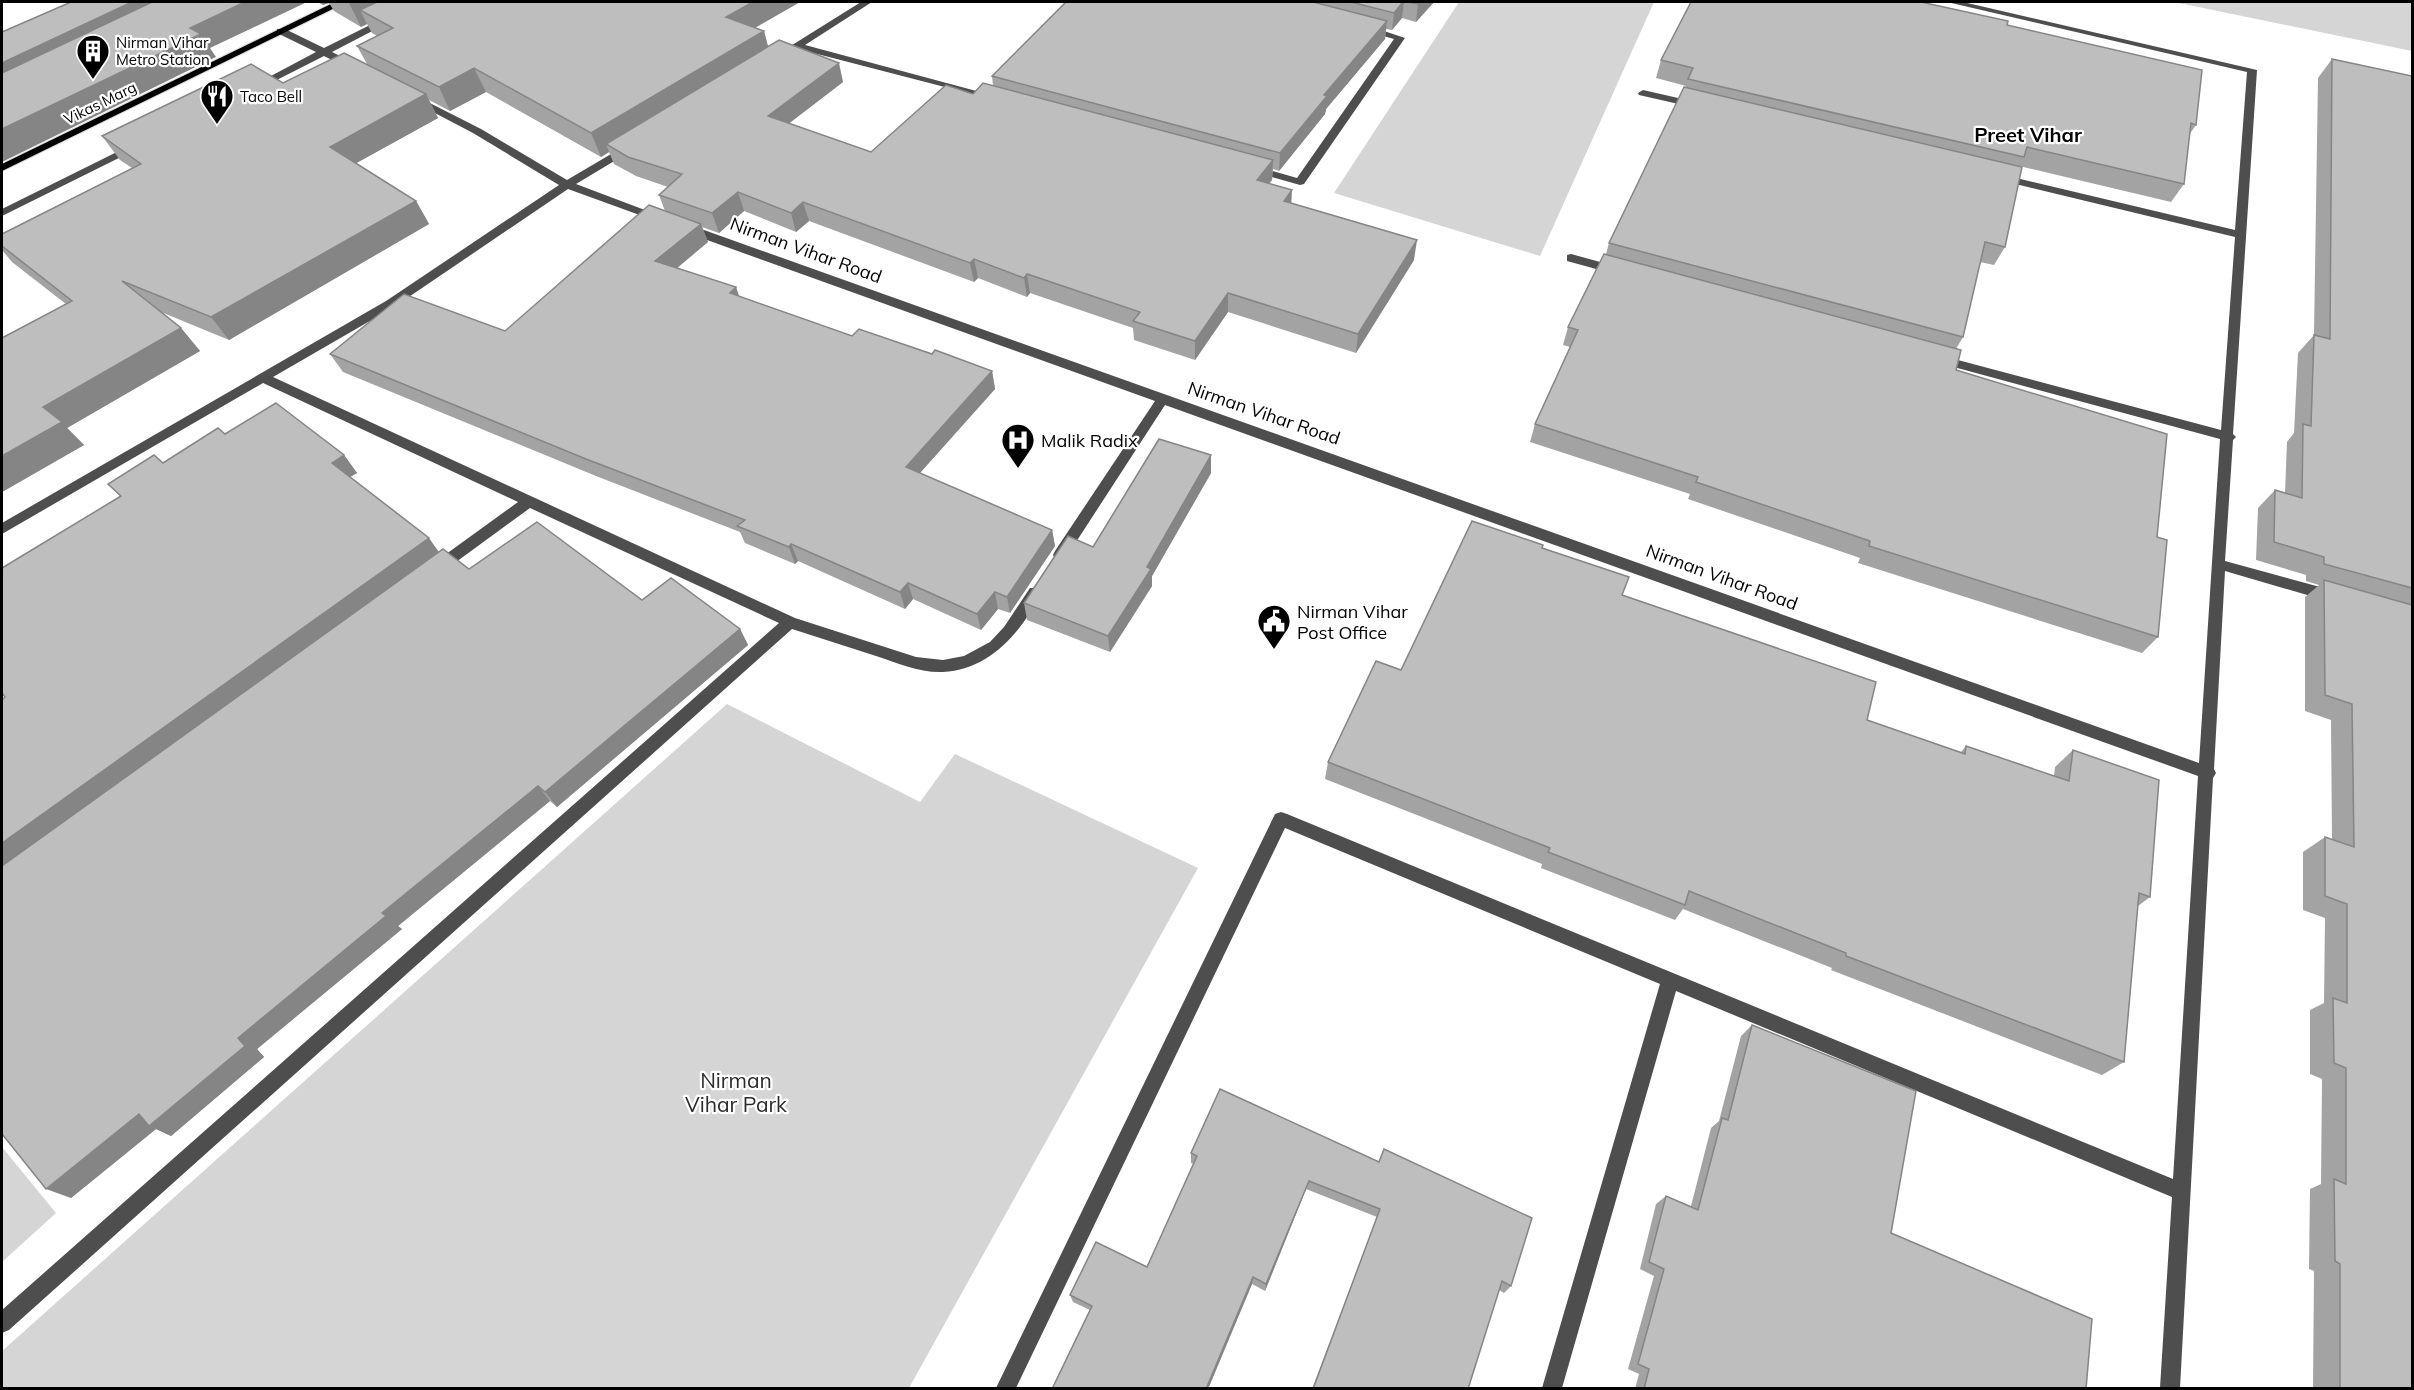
<svg xmlns="http://www.w3.org/2000/svg" width="2414" height="1390" viewBox="0 0 2414 1390" font-family="Mulish,sans-serif">
  <style>
    .green { fill: #d5d5d5 }
    .lines { fill: none; stroke-linecap: round; stroke-linejoin: round }
    .major-casing { stroke: #dbdbdb; stroke-width: 2 }
    .minor { fill: #4e4e4e; fill-rule: evenodd }
    .major { fill: #000; fill-rule: evenodd }
    .wall { fill: #a3a3a3 }
    .shaded-wall { fill: #858585 }
    .building { fill: #bebebe; stroke: #858585; stroke-width: 1.5 }
    .labels { text-anchor: middle; dominant-baseline: central; stroke-width: 4.5; stroke-linejoin: round; paint-order: stroke }
    .far-poi-label { font-size: 15px; fill: #000; stroke: #fff; text-anchor: start }
    .far-street-label { font-size: 15px; fill: #000; stroke: #fff }
    .street-label { font-size: 18px; fill: #000; stroke: #fff }
    .poi-label { font-size: 18px; fill: #000; stroke: #fff; text-anchor: start }
    .far-district-label { font-size: 20px; font-weight: bold; fill: #000; stroke: #fff }
    .near-park-label { font-size: 21px; fill: #2c2c2c; stroke: #fff }
  </style>
  <rect width="100%" height="100%" fill="#fff"/>
  <g class="green">
    <polygon points="1459,2 1654,2 1540,256 1334,193"/>
    <polygon points="2174,2 2412,2 2412,51"/>
    <polygon points="727,704 920,802 955,754 1198,868 909,1388 2,1388 2,1351"/>
    <polygon points="2,1147 56,1213 2,1262"/>
  </g>
  <g class="lines">
    <defs>
      <polygon id="major" points="335,2 347,2 2,171 2,164"/>
    </defs>
    <use href="#major" class="major-casing"/>
    <g class="minor">
      <polygon points="416,2 428,2 332,52 356,64 356,68 348,68 324,56 261,88 252,86 316,52 277,33 277,29 285,29 324,48"/>
      <polygon points="861,2 872,2 805,45 995,96 995,100 798,49 782,59 773,57"/>
      <polygon points="1947,2 1963,2 2257,70 2233,434 2236,437 2233,440 2225,561 2331,590 2338,596 2331,602 2225,571 2214,769 2216,773 2213,778 2180,1388 2160,1388 2172,1197 1676,991 1562,1388 1542,1388 1660,984 1285,828 1016,1388 996,1388 1275,814 1281,812 1287,814 2173,1179 2198,776 1165,405 1065,559 1055,559 1053,555 1055,551 1155,401 682,231 682,225 690,225 2199,763 2220,439 1939,363 1933,359 1939,355 2221,430 2235,237 1999,180 1993,177 1999,174 2235,230 2247,72"/>
      <polygon points="1366,25 1405,38 1304,184 1300,185 1251,171 1249,169 1255,166 1297,178 1394,39 1362,30 1361,28"/>
      <polygon points="1643,90 1700,103 1701,105 1696,108 1639,95 1638,93"/>
      <path d="M416,96L481,129L567,180L623,147H631V151L576,184L666,218L660,222L656,221L568,189L394,307L273,377L795,618L916,657L943,660L964,656L990,642L1004,627L1030,588H1040L1042,592C1022,631 990,670 943,672C920,673 897,663 876,656C848,647 820,638 792,629L9,1330L2,1333V1310L779,623L530,508L441,573H431L429,569L431,565L518,502L263,383L2,534V523L386,301L559,185L473,133L412,101L411,99Z"/>
      <polygon points="133,144 137,145 137,149 2,216 2,209"/>
      <polygon points="1571,254 1622,268 1624,271 1618,275 1567,261 1567,255"/>
    </g>
    <use href="#major" class="major"/>
  </g>
  <g class="wall">
    <polygon points="317,2 800,2 755,28 764,31 768,47 843,82 789,123 871,152 973,94 993,86 992,76 1066,2 1434,2 1416,22 1402,18 1392,30 1386,29 1385,39 1326,109 1325,114 1279,171 1273,169 1272,180 1269,183 1291,203 1414,260 1356,353 1228,312 1195,360 1134,340 1133,328 1030,293 1027,297 978,278 974,282 809,221 796,232 744,211 719,233 702,227 708,242 676,268 736,287 739,297 852,336 932,354 992,371 995,389 920,473 1052,530 1055,546 1010,613 998,609 981,630 913,599 905,609 798,561 795,564 745,543 740,532 596,476 343,372 330,354 505,331 665,211 659,195 668,187 636,176 614,164 609,152 601,157 486,92 450,111 429,100 438,118 356,163 416,201 429,224 229,340 161,312 181,328 200,351 67,428 84,445 2,492 2,338 66,304 12,262 2,250 2,234 132,168 120,160 102,136 283,83 367,64 357,46 377,36 372,33 367,24 361,27 334,11 329,3 323,5"/>
    <polygon points="2007,25 2196,125 2189,135 2184,184 2171,202 2019,166 2005,247 1994,265 1980,262 1963,337 1956,349 1956,370 2157,537 2158,637 2142,653 1858,563 1860,558 1688,499 1690,494 1530,442 1535,424 1570,347 1563,345 1568,327 1606,254 1609,243 1685,87 1686,86 1656,78 1661,60"/>
    <polygon points="2332,59 2412,76 2412,1389 2313,1389 2314,1271 2309,1269 2310,1189 2321,1184 2322,1079 2310,1074 2310,1010 2324,1003 2325,918 2303,910 2303,852 2325,837 2332,840 2331,720 2305,711 2305,597 2319,585 2306,581 2306,575 2256,560 2258,508 2275,490 2285,493 2287,442 2294,433 2298,353 2314,335 2318,78"/>
    <polygon points="225,434 344,455 357,473 350,477 439,552 469,569 642,600 740,629 748,645 557,807 550,801 398,926 402,929 257,1049 264,1057 171,1136 156,1129 71,1198 5,697 120,496 108,484 163,463"/>
    <polygon points="1211,455 1211,473 1152,576 1152,586 1110,652 1027,620 1024,603 1093,547"/>
    <polygon points="1542,549 1622,595 1867,720 1961,752 1966,746 2054,776 2055,767 2073,750 2150,897 2138,906 2124,1062 2102,1075 1831,970 1832,968 1683,909 1675,920 1541,868 1542,864 1325,779 1328,762 1401,670"/>
    <polygon points="1752,1025 1891,1233 2086,1389 1635,1389 1639,1374 1628,1369 1654,1276 1640,1269 1656,1204 1666,1196 1691,1206 1711,1128 1719,1121 1741,1036"/>
    <polygon points="1220,1089 1511,1286 1504,1293 1499,1290 1468,1389 1312,1389 1377,1217 1306,1189 1265,1291 1252,1284 1208,1389 1052,1389 1090,1310 1073,1302 1070,1295 1147,1267 1194,1164 1191,1163 1191,1153"/>
  </g>
  <g class="shaded-wall">
    <polygon points="132,2 195,2 2,95 2,63"/>
    <polygon points="245,2 307,2 210,48 216,57 2,162 2,129 190,28"/>
    <polygon points="321,2 328,2 329,3 323,5"/>
    <polygon points="353,2 412,2 360,10 367,24 361,27 349,3"/>
    <polygon points="753,2 800,2 733,40 726,17"/>
    <polygon points="1403,2 1404,2 1402,18 1392,30 1394,13"/>
    <polygon points="1421,2 1434,2 1416,22 1418,4"/>
    <polygon points="1387,21 1385,39 1326,109 1325,114 1279,171 1280,153 1324,95"/>
    <polygon points="764,31 770,54 606,144 609,152 601,157 591,133"/>
    <polygon points="839,63 843,82 774,135 768,116"/>
    <polygon points="474,68 486,92 450,111 439,87"/>
    <polygon points="426,94 438,118 344,170 330,147"/>
    <polygon points="1273,160 1272,180 1257,199 1257,180"/>
    <polygon points="1292,190 1291,209 1284,201"/>
    <polygon points="738,192 744,211 719,233 712,213"/>
    <polygon points="416,201 429,224 229,340 211,317"/>
    <polygon points="803,202 809,221 796,232 791,213"/>
    <polygon points="701,224 708,242 663,280 655,261"/>
    <polygon points="1417,240 1414,260 1356,353 1358,334"/>
    <polygon points="974,259 978,278 974,282 970,263"/>
    <polygon points="1027,274 1030,293 1027,297 1024,278"/>
    <polygon points="736,287 742,305 730,293"/>
    <polygon points="1228,293 1228,312 1195,360 1195,341"/>
    <polygon points="181,328 200,351 67,428 84,445 2,492 2,456 43,407"/>
    <polygon points="992,371 995,389 910,484 906,467"/>
    <polygon points="344,455 357,473 345,480 332,463"/>
    <polygon points="1211,455 1211,473 1152,576 1152,586 1110,652 1108,636"/>
    <polygon points="1052,530 1055,546 1010,613 1007,597"/>
    <polygon points="429,538 441,555 2,873 2,843"/>
    <polygon points="791,544 798,561 795,564 789,547"/>
    <polygon points="908,583 913,599 905,609 900,592"/>
    <polygon points="995,592 998,609 981,630 977,614"/>
    <polygon points="740,629 748,645 557,807 545,792"/>
    <polygon points="538,786 550,801 398,926 402,929 257,1049 264,1057 171,1136 156,1129 71,1198 46,1189 139,1114 382,913"/>
    <polygon points="1309,1181 1306,1189 1265,1291 1266,1284"/>
    <polygon points="1253,1277 1252,1284 1208,1389 1206,1389"/>
  </g>
  <g class="building">
    <polygon points="71,2 132,2 2,63 2,32"/>
    <polygon points="152,2 245,2 190,28 201,34 2,129 2,73"/>
    <polygon points="377,2 753,2 726,17 764,31 591,133 474,68 439,87 357,46 393,28 360,10"/>
    <polygon points="1066,2 1313,2 1387,21 1324,95 1327,96 1280,153 992,76"/>
    <polygon points="1351,2 1403,2 1394,13"/>
    <polygon points="1408,2 1421,2 1418,4"/>
    <polygon points="1691,2 1921,2 2008,21 2007,25 2202,70 2196,125 2191,123 2184,184 2027,147 2024,157 1688,79 1693,68 1661,60"/>
    <polygon points="779,40 839,63 768,116 871,152 946,85 973,94 983,83 1273,160 1257,180 1292,190 1284,201 1417,240 1358,334 1228,293 1195,341 1133,321 1140,312 1027,274 1024,278 974,259 970,263 803,202 791,213 738,192 712,213 659,195 682,174 628,157 606,144"/>
    <polygon points="344,53 426,94 330,147 416,201 211,317 122,281 181,328 43,407 62,422 2,456 2,338 72,301 2,246 2,234 141,164 102,136 251,64 283,83"/>
    <polygon points="2332,59 2412,76 2412,588 2324,564 2324,557 2274,542 2275,490 2302,498 2303,424 2311,426 2314,335 2330,339"/>
    <polygon points="1684,87 2022,167 2005,247 1985,242 1963,337 1609,243"/>
    <polygon points="649,205 701,224 655,261 736,287 730,293 852,336 859,329 932,354 935,350 992,371 906,467 1052,530 1007,597 995,592 977,614 908,583 900,592 791,544 789,547 737,526 745,520 586,459 330,354 404,294 505,331"/>
    <polygon points="1604,254 1961,350 1956,370 2167,434 2157,537 2167,540 2158,637 1869,546 1870,541 1696,482 1698,477 1535,424 1578,330 1568,327"/>
    <polygon points="276,403 344,455 332,463 429,538 2,843 2,700 5,697 2,693 2,568 121,496 108,484 154,455 163,463 218,428 225,434"/>
    <polygon points="1159,439 1211,455 1147,567 1151,569 1108,636 1024,603 1068,536 1093,547"/>
    <polygon points="1472,521 1543,545 1542,548 1629,577 1622,595 1876,682 1867,720 1965,754 1966,746 2069,781 2073,750 2159,780 2150,897 2139,893 2124,1062 1846,956 1846,953 1689,891 1685,905 1548,852 1550,848 1328,762 1376,661 1401,670"/>
    <polygon points="537,522 642,600 671,578 740,629 545,792 538,786 382,913 386,916 238,1038 245,1046 149,1126 139,1114 46,1189 2,1134 2,866 443,549 469,569"/>
    <polygon points="2324,580 2412,605 2412,1389 2340,1389 2340,1264 2335,1261 2334,1179 2346,1184 2346,1068 2334,1063 2333,998 2347,1003 2347,904 2325,896 2325,837 2354,847 2352,704 2325,695"/>
    <polygon points="1752,1025 1916,1091 1891,1233 2092,1319 2086,1389 1644,1389 1649,1369 1638,1364 1664,1269 1649,1262 1666,1196 1698,1210 1722,1118 1728,1120"/>
    <polygon points="1220,1089 1379,1162 1384,1149 1532,1218 1511,1286 1502,1281 1468,1389 1313,1389 1380,1209 1309,1181 1266,1284 1253,1277 1206,1389 1052,1389 1092,1306 1070,1295 1096,1242 1147,1267 1197,1156 1191,1153"/>
  </g>
  <defs>
    <symbol id="building-pin" viewBox="-11 -11 22 30"><path d="M0 17L-7.5 6A9.5 9.5 0 1 1 7.5 6Z" fill="#000" stroke="#fff"/><path d="M-4-6H4V6H1V3H-1V6H-4ZM-2.5-4.3h1.7v1.8h-1.7ZM.8-4.3h1.7v1.8H.8ZM-2.5-1h1.7V.8h-1.7ZM.8-1h1.7V.8H.8Z" fill="#fff"/></symbol>
    <symbol id="restaurant-pin" viewBox="-11 -11 22 30"><path d="M0 17L-7.5 6A9.5 9.5 0 1 1 7.5 6Z" fill="#000" stroke="#fff"/><path d="M-5-6h1v4h1v-4h1v4h1v-4h1v5L-1.5 .5V6h-2V.5L-5-1ZM5-6V6H3V1.5H1.5Q1.5-4 5-6Z" fill="#fff"/></symbol>
    <symbol id="hospital-pin" viewBox="-11 -11 22 30"><path d="M0 17L-7.5 6A9.5 9.5 0 1 1 7.5 6Z" fill="#000" stroke="#fff"/><path d="M-5-5h3v3.5h4V-5h3V5h-3V1.5h-4V5h-3Z" fill="#fff"/></symbol>
    <symbol id="civic-pin" viewBox="-11 -11 22 30"><path d="M0 17L-7.5 6A9.5 9.5 0 1 1 7.5 6Z" fill="#000" stroke="#fff"/><path d="M-.6-6.5H3V-4.5H.6V-3L4-1V1h2V6H-6V1h2V-1L-.6-3ZM-1.2 2.5V6h2.4V2.5Z" fill="#fff"/></symbol>
  </defs>
  <g fill-rule="evenodd">
    <use href="#building-pin" x="74" y="32" width="38" height="52"/>
    <use href="#restaurant-pin" x="198" y="77" width="38" height="52"/>
    <use href="#hospital-pin" x="999" y="421" width="38" height="52"/>
    <use href="#civic-pin" x="1255" y="602" width="38" height="52"/>
  </g>
  <g class="labels">
    <g class="far-poi-label">
      <text x="116" y="42">Nirman Vihar<tspan x="116" dy="17">Metro Station</tspan></text>
      <text x="240" y="96">Taco Bell</text>
    </g>
    <g class="far-street-label">
      <text transform="translate(100 103) rotate(-26)">Vikas Marg</text>
    </g>
    <g class="street-label">
      <text transform="translate(806 250) rotate(20)">Nirman Vihar Road</text>
      <text transform="translate(1264 413) rotate(19)">Nirman Vihar Road</text>
      <text transform="translate(1722 577) rotate(20)">Nirman Vihar Road</text>
    </g>
    <g class="poi-label">
      <text x="1041" y="440">Malik Radix</text>
      <text x="1297" y="611">Nirman Vihar<tspan x="1297" dy="21">Post Office</tspan></text>
    </g>
    <g class="far-district-label">
      <text x="2028" y="134">Preet Vihar</text>
    </g>
    <g class="near-park-label">
      <text x="736" y="1080">Nirman<tspan x="736" dy="24">Vihar Park</tspan></text>
    </g>
  </g>
  <rect width="2414" height="1390" fill="none" stroke="#000000" stroke-width="6"/>
</svg>
